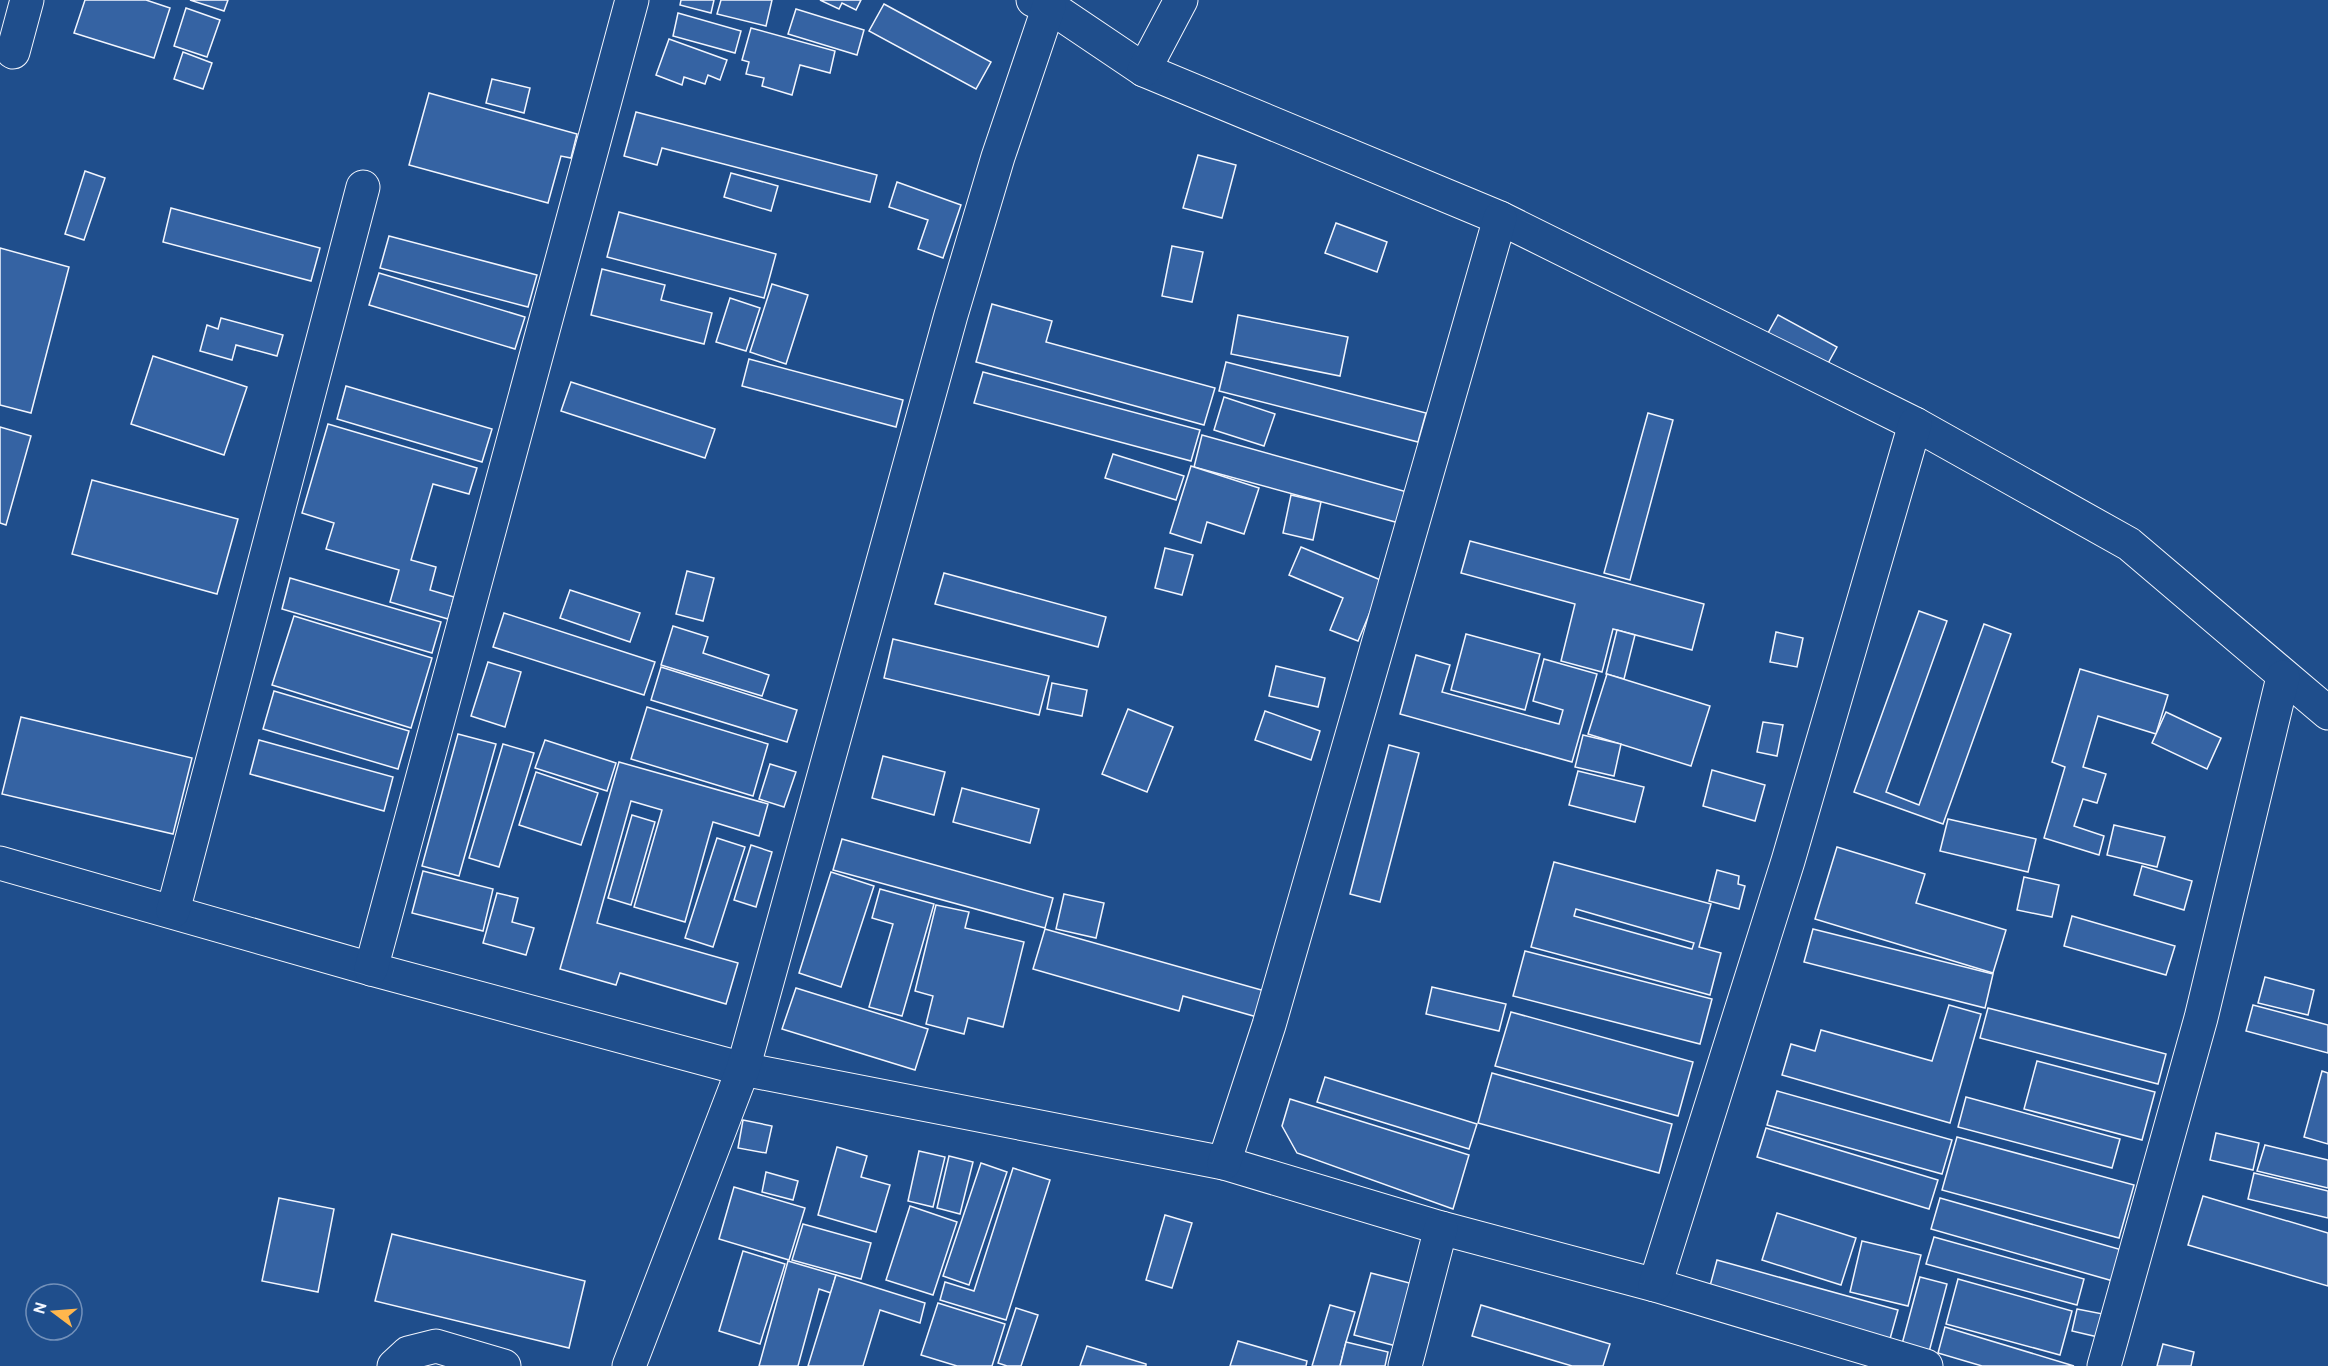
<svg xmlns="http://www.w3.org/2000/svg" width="2328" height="1366" viewBox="0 0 2328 1366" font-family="Overpass,sans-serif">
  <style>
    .building { fill: #3563a3; stroke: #f2f6ff; stroke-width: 1.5; fill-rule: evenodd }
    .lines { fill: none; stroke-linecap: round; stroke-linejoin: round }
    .minor-casing { stroke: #f2f6ff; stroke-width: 35 }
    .minor { stroke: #1f4e8c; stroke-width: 33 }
  </style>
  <rect width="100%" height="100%" fill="#1f4e8c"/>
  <g class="building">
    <polygon points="85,0 146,0 170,8 154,58 74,33"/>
    <polygon points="190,0 228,0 224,11"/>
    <polygon points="681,0 714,0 711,13 680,5"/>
    <polygon points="721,0 772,0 766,26 717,14"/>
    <polygon points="820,0 861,0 856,10 842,3 839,9"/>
    <polygon points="884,4 991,62 976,89 869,31"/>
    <polygon points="186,8 220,20 207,57 174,46"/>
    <polygon points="796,9 864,30 857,55 788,34"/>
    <polygon points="678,13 741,31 735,53 673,36"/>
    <polygon points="751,28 835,51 830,73 800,65 792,95 762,86 764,78 746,74 749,62 742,60"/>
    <polygon points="669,39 727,60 720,80 708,75 705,84 684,77 682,85 656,75"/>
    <polygon points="183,52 212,63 203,89 174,79"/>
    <polygon points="492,79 530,88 524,113 486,103"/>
    <polygon points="429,93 577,134 571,158 561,156 548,203 409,165"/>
    <polygon points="636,112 877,175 870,202 662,148 657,165 624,156"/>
    <polygon points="1198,155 1236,165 1222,218 1183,208"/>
    <polygon points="85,171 105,178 84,240 65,234"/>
    <polygon points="731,173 778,186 771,211 724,197"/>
    <polygon points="897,182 961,205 943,258 918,249 928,220 889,207"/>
    <polygon points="171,208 320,248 311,281 163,242"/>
    <polygon points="619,212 776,254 764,298 607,257"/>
    <polygon points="1336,223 1387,242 1377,272 1325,253"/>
    <polygon points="389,236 537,275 528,307 380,268"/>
    <polygon points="1172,246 1203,252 1192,302 1162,296"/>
    <polygon points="0,248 69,267 31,413 0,405"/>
    <polygon points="602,269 665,285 661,300 712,313 704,344 591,315"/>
    <polygon points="379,273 525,317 515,349 369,305"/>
    <polygon points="772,284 808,295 786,364 750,352"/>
    <polygon points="730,298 760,308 746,351 716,342"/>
    <polygon points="992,304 1052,321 1046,342 1215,388 1204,425 976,362"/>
    <polygon points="1238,315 1348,337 1340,376 1231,354"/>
    <polygon points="1778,315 1837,347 1826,367 1767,335"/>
    <polygon points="221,318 283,335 277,356 236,345 232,360 200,351 207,325 218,329"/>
    <polygon points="153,356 247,387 224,455 131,424"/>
    <polygon points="749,359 903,400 896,427 742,386"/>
    <polygon points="1226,362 1426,413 1418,442 1219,391"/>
    <polygon points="983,372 1200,430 1191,461 974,403"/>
    <polygon points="571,382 715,429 705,458 561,411"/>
    <polygon points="346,386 492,429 482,462 337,419"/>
    <polygon points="1224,397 1275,414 1264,446 1214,430"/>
    <polygon points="1648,413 1673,420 1630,580 1604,573"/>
    <polygon points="328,424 477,468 469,494 433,484 411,560 436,567 430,590 454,597 448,619 390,602 399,570 326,549 334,523 302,513"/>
    <polygon points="0,427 31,436 6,525 0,523"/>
    <polygon points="1202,435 1407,492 1399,523 1194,467"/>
    <polygon points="1113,454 1184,476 1176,500 1105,478"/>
    <polygon points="1191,466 1259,488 1244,534 1207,522 1201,543 1170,533"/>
    <polygon points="92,480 238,519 217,594 72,554"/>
    <polygon points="1291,495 1321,502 1313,540 1283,533"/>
    <polygon points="1470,541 1704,604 1692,650 1613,629 1602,672 1561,661 1575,604 1461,573"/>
    <polygon points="1301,547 1383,581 1358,641 1330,630 1343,598 1289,575"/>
    <polygon points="1165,548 1193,555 1182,595 1155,588"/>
    <polygon points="687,571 714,578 703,621 676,614"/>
    <polygon points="944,573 1106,617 1098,647 935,604"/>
    <polygon points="290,578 441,622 432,653 282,609"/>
    <polygon points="570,590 640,613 630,642 560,618"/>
    <polygon points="1919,611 1947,621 1886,792 1919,805 1984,624 2011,634 1943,824 1854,792"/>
    <polygon points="504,613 655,662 644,695 493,647"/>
    <polygon points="294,616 432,658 411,728 272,685"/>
    <polygon points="673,626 708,637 703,653 769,675 762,696 661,665"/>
    <polygon points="1617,630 1635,635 1624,679 1606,674"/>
    <polygon points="1776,632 1803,638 1797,667 1770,662"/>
    <polygon points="1466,634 1540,654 1525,710 1451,690"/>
    <polygon points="893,639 1049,676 1039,715 884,678"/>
    <polygon points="1416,655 1450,665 1442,692 1559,724 1563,710 1533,701 1544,659 1597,674 1572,762 1400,714"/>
    <polygon points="488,662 521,672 505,727 471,716"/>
    <polygon points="1276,666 1325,678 1318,707 1269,696"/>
    <polygon points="661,667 797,710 787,742 651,700"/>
    <polygon points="2080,669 2168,695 2156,734 2098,716 2083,767 2106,774 2097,803 2083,799 2074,826 2104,836 2099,855 2044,838 2065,767 2052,762"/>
    <polygon points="1607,674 1710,706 1691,766 1588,734"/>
    <polygon points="1052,683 1087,690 1082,716 1047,709"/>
    <polygon points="274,691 409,731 398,769 263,729"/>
    <polygon points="647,707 768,744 753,796 631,759"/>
    <polygon points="1128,709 1173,727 1147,792 1102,774"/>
    <polygon points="1265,711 1320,731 1311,760 1255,740"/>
    <polygon points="2166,712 2221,738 2207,769 2152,743"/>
    <polygon points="21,717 192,758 173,834 2,794"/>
    <polygon points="1763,722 1783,725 1777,756 1757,752"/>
    <polygon points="458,734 496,744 459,876 422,866"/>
    <polygon points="1583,735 1621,744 1614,776 1575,767"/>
    <polygon points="259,740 393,777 384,811 250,774"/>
    <polygon points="545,740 616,763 607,791 535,768"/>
    <polygon points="503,744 534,753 499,867 469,858"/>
    <polygon points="1389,745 1419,753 1380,902 1350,894"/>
    <polygon points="883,756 945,772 934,815 872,798"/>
    <polygon points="619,762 768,804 759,836 713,822 685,922 634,907 662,810 631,801 597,923 738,963 726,1004 620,973 616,985 560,969"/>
    <polygon points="770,764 796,772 784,807 759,799"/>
    <polygon points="1712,770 1765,785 1755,821 1703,806"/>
    <polygon points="1578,771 1644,787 1635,822 1569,805"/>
    <polygon points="536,772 598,793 581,845 519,825"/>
    <polygon points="962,788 1039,809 1030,843 953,822"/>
    <polygon points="632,815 655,822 631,905 608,898"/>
    <polygon points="1948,819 2036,839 2028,872 1940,851"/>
    <polygon points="2114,825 2165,837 2157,867 2107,855"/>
    <polygon points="717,838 745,847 713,947 685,938"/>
    <polygon points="842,839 1053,898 1045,928 833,870"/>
    <polygon points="751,845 772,852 756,907 734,900"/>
    <polygon points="1837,847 1925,874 1916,903 2006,930 1993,973 1815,919"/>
    <path d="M1554,862L1711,904L1699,947L1721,953L1710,995L1531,947ZM1576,909L1694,943L1692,949L1574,916Z"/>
    <polygon points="2142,866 2192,881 2184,910 2134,895"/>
    <polygon points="1717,870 1739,876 1738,884 1745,886 1739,909 1709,901"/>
    <polygon points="423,871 493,889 483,931 412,913"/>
    <polygon points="831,872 874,886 841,987 799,973"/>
    <polygon points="2024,877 2059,885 2052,917 2017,910"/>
    <polygon points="880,889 934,904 902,1016 869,1007 893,924 872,918"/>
    <polygon points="497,893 518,898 512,922 534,928 526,955 483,943"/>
    <polygon points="1064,894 1104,903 1096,938 1056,929"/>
    <polygon points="936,905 969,912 965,928 1024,942 1003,1027 968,1018 964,1034 926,1024 933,996 915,991"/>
    <polygon points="2072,916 2175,946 2166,975 2064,946"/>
    <polygon points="1045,929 1265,991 1257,1017 1183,996 1179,1011 1033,969"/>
    <polygon points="1813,929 1993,974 1985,1008 1804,962"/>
    <polygon points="1525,951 1712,999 1700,1044 1513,996"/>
    <polygon points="2265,977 2314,990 2308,1015 2258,1003"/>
    <polygon points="1432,987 1506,1004 1499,1031 1426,1014"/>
    <polygon points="796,988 928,1029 915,1070 782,1029"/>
    <polygon points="1949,1005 1981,1014 1950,1123 1782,1075 1791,1044 1815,1051 1821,1030 1932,1061"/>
    <polygon points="2253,1005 2328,1025 2328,1053 2246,1031"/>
    <polygon points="1988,1008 2166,1054 2158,1084 1980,1038"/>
    <polygon points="1511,1012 1693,1062 1678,1116 1495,1066"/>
    <polygon points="2037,1061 2155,1092 2142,1140 2024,1109"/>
    <polygon points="2322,1071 2328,1073 2328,1144 2304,1137"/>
    <polygon points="1492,1073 1672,1124 1659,1173 1478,1123"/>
    <polygon points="1325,1077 1477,1124 1469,1149 1317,1102"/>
    <polygon points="1777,1091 1952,1140 1942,1174 1767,1125"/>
    <polygon points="1966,1097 2120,1139 2112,1168 1958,1127"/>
    <polygon points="1290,1099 1469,1155 1453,1209 1297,1153 1282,1126"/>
    <polygon points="743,1120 772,1126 766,1153 738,1148"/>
    <polygon points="1766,1128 1938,1180 1929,1209 1757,1157"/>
    <polygon points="2216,1133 2259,1143 2253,1170 2210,1160"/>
    <polygon points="1957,1137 2134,1185 2119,1238 1942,1190"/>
    <polygon points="2265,1145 2328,1160 2328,1188 2257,1171"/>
    <polygon points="837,1147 867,1156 861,1177 890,1185 876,1232 818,1215"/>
    <polygon points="919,1151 945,1157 933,1207 908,1201"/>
    <polygon points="949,1156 973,1162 960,1214 937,1208"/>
    <polygon points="981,1163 1007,1172 969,1285 943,1276"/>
    <polygon points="1013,1168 1050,1180 1006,1320 940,1300 945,1282 974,1291"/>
    <polygon points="766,1172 798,1181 793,1200 762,1192"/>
    <polygon points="2254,1173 2328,1191 2328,1218 2248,1199"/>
    <polygon points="734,1187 805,1208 789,1260 719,1239"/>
    <polygon points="2203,1196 2328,1233 2328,1286 2188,1245"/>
    <polygon points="279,1198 334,1209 318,1292 262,1281"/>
    <polygon points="1940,1198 2122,1250 2113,1281 1931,1229"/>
    <polygon points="910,1206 957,1222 933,1295 886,1280"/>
    <polygon points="1777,1213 1856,1238 1841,1285 1762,1260"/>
    <polygon points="1165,1215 1192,1223 1172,1288 1146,1280"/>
    <polygon points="803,1224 871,1243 861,1279 792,1260"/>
    <polygon points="392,1234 585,1281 569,1348 375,1301"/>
    <polygon points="1934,1237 2084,1279 2077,1305 1926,1264"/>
    <polygon points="1862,1241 1921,1255 1908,1306 1850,1292"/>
    <polygon points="743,1251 785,1264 760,1344 719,1331"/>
    <polygon points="1717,1260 1898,1310 1888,1346 1707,1297"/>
    <polygon points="788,1261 836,1275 831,1293 819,1289 798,1366 759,1366"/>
    <polygon points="1371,1273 1417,1285 1400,1347 1354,1335"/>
    <polygon points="836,1275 925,1303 920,1323 880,1310 863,1366 808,1366"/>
    <polygon points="1920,1277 1947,1284 1929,1352 1902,1344"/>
    <polygon points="1958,1279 2072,1311 2060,1355 1946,1324"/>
    <polygon points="938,1303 1005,1324 992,1366 957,1366 921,1355"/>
    <polygon points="1330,1305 1355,1312 1346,1342 1340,1366 1312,1366"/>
    <polygon points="1481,1305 1610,1344 1603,1366 1572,1366 1472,1336"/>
    <polygon points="1016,1308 1038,1315 1021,1366 1007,1366 998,1363"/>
    <polygon points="2077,1309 2103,1314 2098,1337 2072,1331"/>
    <polygon points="1945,1327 2074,1366 1982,1366 1938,1353"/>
    <polygon points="1238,1341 1307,1361 1306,1366 1230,1366"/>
    <polygon points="1346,1342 1388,1352 1385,1366 1340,1366"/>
    <polygon points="2163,1344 2194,1352 2191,1366 2157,1366"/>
    <polygon points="1087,1346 1146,1364 1146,1366 1080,1366"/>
  </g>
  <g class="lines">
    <defs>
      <g id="minor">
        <polyline points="1033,0 1049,6 1144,70 1500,218 1915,424 2129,544 2328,713"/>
        <polyline points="13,52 27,0"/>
        <polyline points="1144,70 1181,0"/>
        <polyline points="0,863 371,969 743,1069 1224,1163 1441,1228 1655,1285 1926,1366"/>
        <polyline points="173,911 363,187"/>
        <polyline points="371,969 632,0"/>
        <polyline points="1224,1163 1269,1025 1500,218"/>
        <polyline points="1655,1285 1788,861 1915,424"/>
        <polyline points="394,1366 408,1353 436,1346 504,1366"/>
        <polyline points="629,1366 743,1069 951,315 998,157 1049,6"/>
        <polyline points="1405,1366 1441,1228"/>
        <polyline points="2104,1366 2201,1018 2283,677"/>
      </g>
    </defs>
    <use href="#minor" class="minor-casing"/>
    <use href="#minor" class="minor"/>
  </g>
  <g transform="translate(54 1312) rotate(286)"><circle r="28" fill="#1f4e8c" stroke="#7391ba" stroke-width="1.5"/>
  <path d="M0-4.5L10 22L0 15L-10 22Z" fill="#ffb74d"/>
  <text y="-9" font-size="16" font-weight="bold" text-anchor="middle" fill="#f2f6ff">N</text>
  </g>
</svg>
